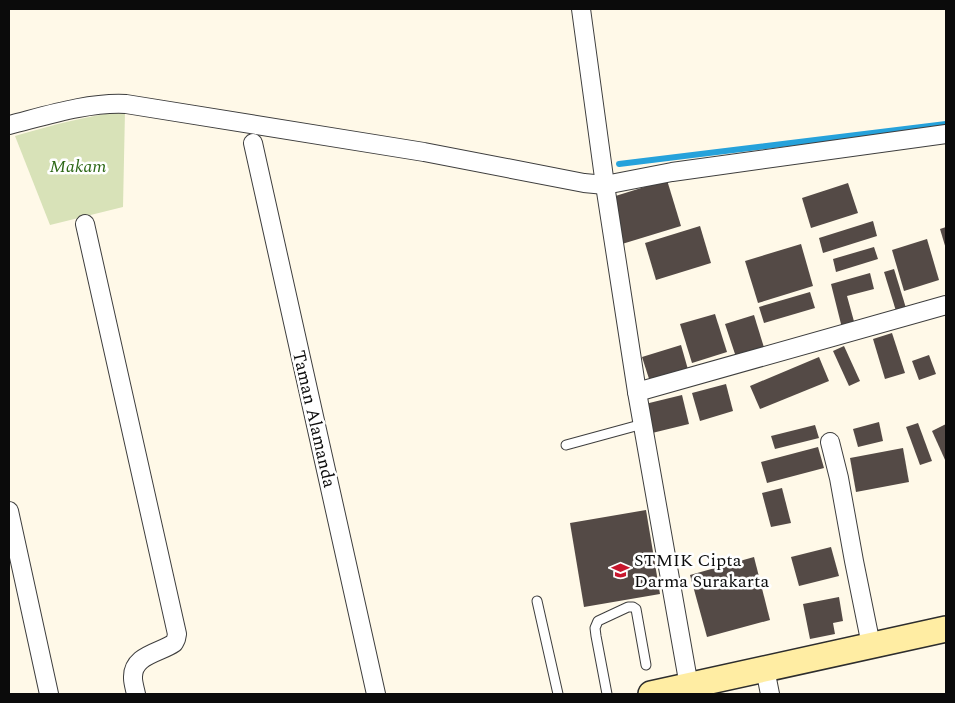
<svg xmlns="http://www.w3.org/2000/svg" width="955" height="703" viewBox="0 0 955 703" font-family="Spectral,serif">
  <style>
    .cemetery { fill: #d8e2b8 }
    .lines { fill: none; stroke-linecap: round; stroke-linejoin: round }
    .stream { stroke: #26a2db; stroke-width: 6 }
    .building { fill: #544a46 }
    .lane-casing { stroke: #3e3e3e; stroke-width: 11 }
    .street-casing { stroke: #3e3e3e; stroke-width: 20 }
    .secondary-casing { stroke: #2d2d2d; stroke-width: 28 }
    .lane { stroke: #fff; stroke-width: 9 }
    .street { stroke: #fff; stroke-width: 18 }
    .secondary { stroke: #ffeda3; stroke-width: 25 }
    .labels { text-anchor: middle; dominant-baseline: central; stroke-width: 5; stroke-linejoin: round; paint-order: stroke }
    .park-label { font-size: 18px; font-style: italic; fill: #2d6816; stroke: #fff }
    .street-label { font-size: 18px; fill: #0b0b0b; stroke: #fff }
    .poi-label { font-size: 18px; fill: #0b0b0b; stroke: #fff; text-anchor: start }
  </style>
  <rect width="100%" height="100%" fill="#fff9e8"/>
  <path class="cemetery" d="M125,111L123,207L50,225L15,136C52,125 87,116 125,111Z"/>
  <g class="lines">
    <polyline class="stream" points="619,164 946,124"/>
  </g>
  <g class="building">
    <polygon points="667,180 681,226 622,244 609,198"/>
    <polygon points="848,183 858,213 811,228 802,198"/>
    <polygon points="873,221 877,236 823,253 819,238"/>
    <polygon points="700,226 711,263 656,280 645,243"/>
    <polygon points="946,227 946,249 940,229"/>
    <polygon points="927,239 939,280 904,291 892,250"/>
    <polygon points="801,244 813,286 758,303 745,261"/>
    <polygon points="874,247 878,259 836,272 833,259"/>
    <polygon points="894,269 906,308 896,311 884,272"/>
    <polygon points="870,273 874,289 847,296 855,325 842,328 831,284"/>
    <polygon points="810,292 815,308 764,323 759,307"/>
    <polygon points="715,314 727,352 692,363 680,324"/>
    <polygon points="754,315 766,354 738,363 725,324"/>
    <polygon points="892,333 905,373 885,379 873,339"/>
    <polygon points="681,345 689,373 651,385 642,357"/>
    <polygon points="844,346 860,381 849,386 833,351"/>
    <polygon points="929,355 936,374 919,380 912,361"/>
    <polygon points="819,357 829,381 760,409 750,386"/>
    <polygon points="726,384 733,411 700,421 692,393"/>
    <polygon points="682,395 689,424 648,434 641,405"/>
    <polygon points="879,422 883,441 858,447 853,429"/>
    <polygon points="918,423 932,461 920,465 906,427"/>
    <polygon points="946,424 946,462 932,431"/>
    <polygon points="815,425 819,438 775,449 771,436"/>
    <polygon points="818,447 824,468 767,483 761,462"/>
    <polygon points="903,448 909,482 856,492 850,458"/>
    <polygon points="782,488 791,523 771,527 762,493"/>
    <polygon points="646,510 660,594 584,607 570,523"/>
    <polygon points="831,547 839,576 799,586 791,557"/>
    <polygon points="754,557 770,620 707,637 690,575"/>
    <polygon points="839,597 843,621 833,623 835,634 810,639 803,604"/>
  </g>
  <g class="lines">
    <defs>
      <g id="lane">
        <polyline points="566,445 643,424"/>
        <polyline points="537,601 558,694"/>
        <polyline points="607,694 596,636 595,628 598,621 628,607 633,607 636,609 646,665"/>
      </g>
      <g id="street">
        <polyline points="581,9 605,185 637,392 689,686"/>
        <path d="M9,125C45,116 88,102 126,104L424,152L584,183L605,185L672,172L946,134"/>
        <polyline points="253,143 376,694"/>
        <path d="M85,224L177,634L176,639L174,643C160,653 132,655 133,678C133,683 135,689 136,694"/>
        <polyline points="637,392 946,305"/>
        <polyline points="830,442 839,478 854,561 871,645"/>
        <polyline points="9,511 49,694"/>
        <polyline points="765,669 770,694"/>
      </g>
      <polyline id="secondary" points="651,694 946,629"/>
    </defs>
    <use href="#lane" class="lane-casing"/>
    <use href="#street" class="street-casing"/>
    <use href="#secondary" class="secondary-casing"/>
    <use href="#lane" class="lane"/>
    <use href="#street" class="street"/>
    <use href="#secondary" class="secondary"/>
  </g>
  <defs>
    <symbol id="university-bare" viewBox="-9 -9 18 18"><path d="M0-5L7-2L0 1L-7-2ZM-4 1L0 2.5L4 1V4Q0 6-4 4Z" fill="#c7162d" stroke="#fff" stroke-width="2.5" paint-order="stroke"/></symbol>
  </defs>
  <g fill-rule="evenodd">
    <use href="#university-bare" x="608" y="558" width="25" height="25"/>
  </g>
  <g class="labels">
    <g class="park-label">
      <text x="78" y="166">Makam</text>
    </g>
    <g class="street-label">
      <text transform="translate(314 419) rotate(77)">Taman Alamanda</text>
    </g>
    <g class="poi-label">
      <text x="634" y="560">STMIK Cipta<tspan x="634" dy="21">Darma Surakarta</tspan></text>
    </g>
  </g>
  <rect width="955" height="703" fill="none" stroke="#0b0b0b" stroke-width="20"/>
</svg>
